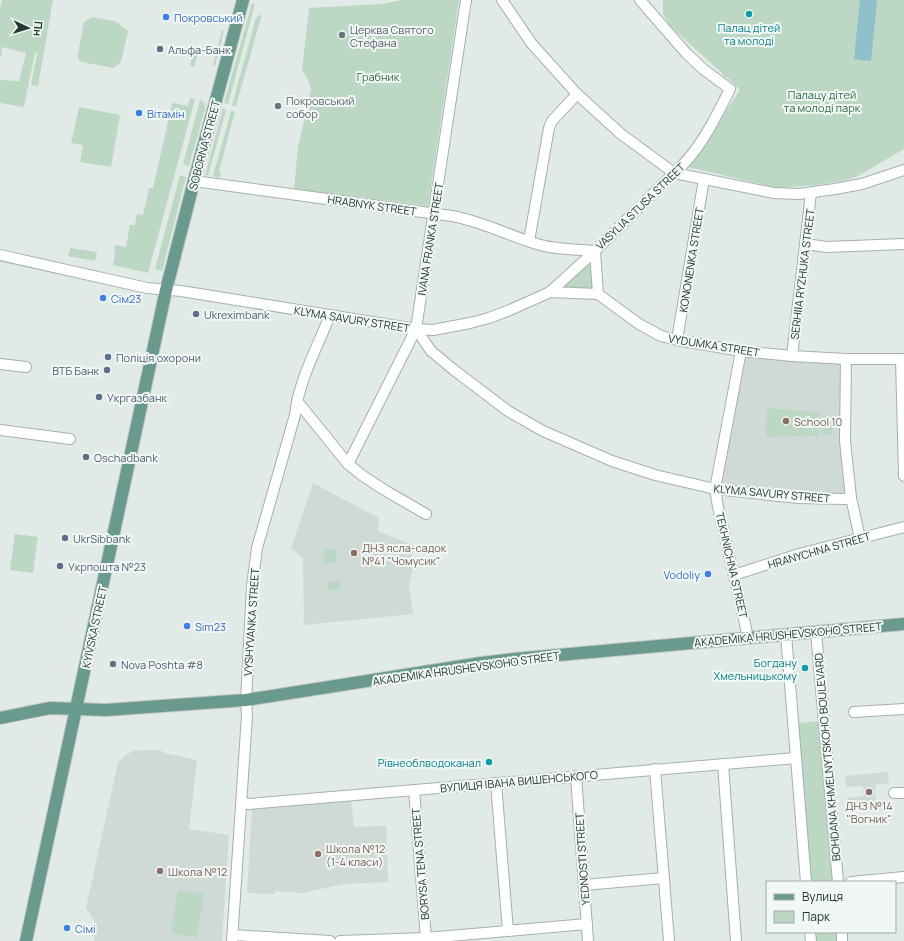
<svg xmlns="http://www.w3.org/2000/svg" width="904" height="941" viewBox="0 0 904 941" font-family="Manrope,sans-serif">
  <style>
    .built { fill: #cfd9d5 }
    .green { fill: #bcd8c4 }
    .water { fill: #8fbfc9 }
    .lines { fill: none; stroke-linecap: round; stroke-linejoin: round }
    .minor-casing { stroke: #a4b1ad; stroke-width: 12 }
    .major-casing { stroke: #c1c7c6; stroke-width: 14 }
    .minor { stroke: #fff; stroke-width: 10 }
    .major { stroke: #6a9a8e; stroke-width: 12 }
    .culture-dot { fill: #0f9aa8; stroke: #f1f7f4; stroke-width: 1.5 }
    .shop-dot { fill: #3f7fe0; stroke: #f1f7f4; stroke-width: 1.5 }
    .worship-dot { fill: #6b7280; stroke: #f1f7f4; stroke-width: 1.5 }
    .service-dot { fill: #5c6f8a; stroke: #f1f7f4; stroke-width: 1.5 }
    .education-dot { fill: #8d6e63; stroke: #f1f7f4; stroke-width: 1.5 }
    .labels { text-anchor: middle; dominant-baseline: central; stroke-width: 4; stroke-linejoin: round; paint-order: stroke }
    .shop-label { font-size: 11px; fill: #366cbe; stroke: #f1f7f4; text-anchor: start }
    .culture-label { font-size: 11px; fill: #0d838f; stroke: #f1f7f4; text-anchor: end }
    .worship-label { font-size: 11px; fill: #5b616d; stroke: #f1f7f4; text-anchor: start }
    .service-label { font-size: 11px; fill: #4e5e75; stroke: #f1f7f4; text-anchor: start }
    .park-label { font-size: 11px; fill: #326a48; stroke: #f1f7f4 }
    .street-label { font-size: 11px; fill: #233833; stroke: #f1f7f4 }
    .education-label { font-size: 11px; fill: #785e54; stroke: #f1f7f4; text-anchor: start }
  </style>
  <rect width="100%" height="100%" fill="#e1eae6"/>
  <g class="built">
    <polygon points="741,351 846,359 851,498 715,489"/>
    <polygon points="313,483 379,518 378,531 415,546 411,557 415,561 409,585 413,614 304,625 303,558 291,548"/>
    <polygon points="148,750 160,750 164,753 197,760 189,829 229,835 222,941 94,941 94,920 86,908 118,762 126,755 133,751"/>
    <polygon points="888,772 889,783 875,785 876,801 890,800 891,809 866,811 865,807 848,809 847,798 864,796 863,786 846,787 845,776"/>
    <polygon points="351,800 354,827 386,826 388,882 344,884 302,893 275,891 275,894 247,893 252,808"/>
  </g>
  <g class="green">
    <polygon points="2,0 53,0 38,86 31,85 37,54 35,52 24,107 0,103 0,80 19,81 26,53 2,47 1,57 0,57 0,8"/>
    <polygon points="402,0 459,0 428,206 294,189 298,147 311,90 309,82 302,70 309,8 382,4"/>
    <polygon points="663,0 904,0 904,149 856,177 843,181 816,185 778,188 688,167 740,90 728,78 724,77 723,74 670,26 663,14"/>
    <polygon points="252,3 255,4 228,104 224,103"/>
    <polygon points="262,14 236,106 232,105 256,18"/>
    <polygon points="92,17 115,21 128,31 121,62 113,68 82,62 78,59 78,54 84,22"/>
    <polygon points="222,30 224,31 215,66 213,66"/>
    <polygon points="194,50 198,53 194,67 190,66"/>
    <polygon points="190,98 195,99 148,273 113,265 115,254 114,253 115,245 126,247 130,225 135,225 137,214 143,215 149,188 153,188 172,104 173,103 188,106"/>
    <path d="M200,100C205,102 205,105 205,109L189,166L183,164Z"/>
    <polygon points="79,107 120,115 111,167 80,162 83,145 71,143"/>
    <polygon points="223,108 226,110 208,176 205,175"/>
    <polygon points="231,111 235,112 219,171 221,172 220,178 213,176"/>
    <polygon points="180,175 186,177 162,271 155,269"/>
    <polygon points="70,248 97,252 95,261 68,256"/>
    <polygon points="591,261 594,290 562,288 562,286"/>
    <polygon points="767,408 820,412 819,436 766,437"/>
    <polygon points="824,415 834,416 832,435 822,434"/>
    <polygon points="15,534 38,537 33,573 10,570"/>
    <polygon points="335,549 337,562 325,564 323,550"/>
    <polygon points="340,580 341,590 328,590 327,582"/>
    <polygon points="820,721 833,882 810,882 797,723"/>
    <polygon points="178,890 204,894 197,937 171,933"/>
    <polygon points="814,932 837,932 838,941 815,941"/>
  </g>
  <polygon class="water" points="860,0 877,0 871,61 854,59"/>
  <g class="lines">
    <defs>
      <g id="minor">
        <polyline points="502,0 532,44 577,94 621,134 674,173 774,193 799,194 835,189 862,184 904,170"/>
        <path d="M194,181L452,216C484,222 507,235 537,244C555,250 576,249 595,251"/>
        <polyline points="529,241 549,128 552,121 577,94"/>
        <polyline points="805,244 827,247 904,244"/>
        <polyline points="595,251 598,294"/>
        <polyline points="0,255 147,288 181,291 416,329 433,330 470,323 489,318 510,310 550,292 598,294 639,324 661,336 677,340 741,351 792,356 846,359 904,359"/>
        <path d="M550,292L595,251L674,173C699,152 715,119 730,89L703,69L686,53L640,0"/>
        <polyline points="416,329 431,351 454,370 508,411 543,431 612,461 655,475 715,489 798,498 844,499 851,498"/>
        <polyline points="677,340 704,179"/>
        <polyline points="741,351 715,489 718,507 748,637"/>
        <polyline points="792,356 811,193"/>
        <polyline points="846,359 845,441 851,498 860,538"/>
        <polyline points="901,359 904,476"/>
        <polyline points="0,364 26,367"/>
        <polyline points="297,401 348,464 363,476 386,491 426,514"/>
        <polyline points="0,430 70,439"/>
        <polyline points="348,464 416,329 466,0"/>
        <polyline points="734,575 799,554 904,527"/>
        <polyline points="816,632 838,882"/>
        <polyline points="786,634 806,882"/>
        <polyline points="854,712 904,709"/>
        <polyline points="723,764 736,941"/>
        <polyline points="655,769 669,941"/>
        <polyline points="576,776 588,941"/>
        <polyline points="496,783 508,931"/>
        <polyline points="414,790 426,938"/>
        <polyline points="894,793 904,793"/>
        <polyline points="242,803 249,804 796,758"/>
        <polyline points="851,882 904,877"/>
        <polyline points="584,885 664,878"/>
        <polyline points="810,932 811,941"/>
        <polyline points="842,932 842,941"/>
        <polyline points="233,935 330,941"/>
        <path d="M232,941L247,715L246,700L252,586L257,548L295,415C299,380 317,348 330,315"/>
        <polyline points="340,941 426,938 587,924"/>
      </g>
      <g id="major">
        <polyline points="0,718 50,708 106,710 246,700 481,663 514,659 904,624"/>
        <polyline points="26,941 166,290 194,181 243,0"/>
      </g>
    </defs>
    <use href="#minor" class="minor-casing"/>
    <use href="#major" class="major-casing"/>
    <use href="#minor" class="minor"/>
    <use href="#major" class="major"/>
  </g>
  <g class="culture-dot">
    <circle cx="749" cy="14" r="4"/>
    <circle cx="805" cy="668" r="4"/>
    <circle cx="489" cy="762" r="4"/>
  </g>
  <g class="shop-dot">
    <circle cx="166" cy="17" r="4"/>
    <circle cx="139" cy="113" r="4"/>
    <circle cx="103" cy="298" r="4"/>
    <circle cx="708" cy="574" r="4"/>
    <circle cx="187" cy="626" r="4"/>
    <circle cx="67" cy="928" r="4"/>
  </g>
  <g class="worship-dot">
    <circle cx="342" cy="35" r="4"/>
    <circle cx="278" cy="106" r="4"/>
  </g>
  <g class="service-dot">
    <circle cx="160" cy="49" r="4"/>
    <circle cx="196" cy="314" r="4"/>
    <circle cx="108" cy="357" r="4"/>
    <circle cx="107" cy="370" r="4"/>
    <circle cx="99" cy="397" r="4"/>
    <circle cx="86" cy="457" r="4"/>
    <circle cx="65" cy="538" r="4"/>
    <circle cx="60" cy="566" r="4"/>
    <circle cx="113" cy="664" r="4"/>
  </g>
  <g class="education-dot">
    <circle cx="786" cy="421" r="4"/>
    <circle cx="354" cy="553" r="4"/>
    <circle cx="869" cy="792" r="4"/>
    <circle cx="318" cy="854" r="4"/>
    <circle cx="160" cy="871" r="4"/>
  </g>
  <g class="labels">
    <g class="shop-label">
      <text x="174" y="17">Покровський</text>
      <text x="147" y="113">Вітамін</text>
      <text x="111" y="298">Сім23</text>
      <text x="700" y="574" text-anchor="end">Vodoliy</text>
      <text x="195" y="626">Sim23</text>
      <text x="75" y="928">Сімі</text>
    </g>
    <g class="culture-label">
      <text x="749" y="27" text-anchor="middle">Палац дітей<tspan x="749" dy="13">та молоді</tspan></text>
      <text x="797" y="662">Богдану<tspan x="797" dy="13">Хмельницькому</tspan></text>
      <text x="481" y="762">Рівнеоблводоканал</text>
    </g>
    <g class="worship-label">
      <text x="350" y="29">Церква Святого<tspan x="350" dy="13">Стефана</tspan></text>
      <text x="286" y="100">Покровський<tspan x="286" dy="13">собор</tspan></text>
    </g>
    <g class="service-label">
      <text x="168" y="49">Альфа-Банк</text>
      <text x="204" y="314">Ukreximbank</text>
      <text x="116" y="357">Поліцiя охорони</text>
      <text x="99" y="370" text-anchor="end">ВТБ Банк</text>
      <text x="107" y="397">Укргазбанк</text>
      <text x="94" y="457">Oschadbank</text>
      <text x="73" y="538">UkrSibbank</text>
      <text x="68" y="566">Укрпошта №23</text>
      <text x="121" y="664">Nova Poshta #8</text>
    </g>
    <g class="park-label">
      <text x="378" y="76">Грабник</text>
      <text x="822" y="94">Палацу дітей<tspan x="822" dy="13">та молоді парк</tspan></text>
    </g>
    <g class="street-label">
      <text transform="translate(204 145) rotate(-75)">SOBORNA STREET</text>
      <text transform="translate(372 205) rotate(8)">HRABNYK STREET</text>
      <text transform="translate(640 206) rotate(-44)">VASYLIA STUSA STREET</text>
      <text transform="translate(430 239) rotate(-81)">IVANA FRANKA STREET</text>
      <text transform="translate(691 260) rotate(-81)">KONONENKA STREET</text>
      <text transform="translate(802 274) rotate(-83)">SERHIIA RYZHUKA STREET</text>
      <text transform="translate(352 319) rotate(9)">KLYMA SAVURY STREET</text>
      <text transform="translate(714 345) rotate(9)">VYDUMKA STREET</text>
      <text transform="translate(772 493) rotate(5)">KLYMA SAVURY STREET</text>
      <text transform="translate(819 550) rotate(-16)">HRANYCHNA STREET</text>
      <text transform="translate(732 565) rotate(77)">TEKHNICHNA STREET</text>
      <text transform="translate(251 622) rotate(-86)">VYSHYVANKA STREET</text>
      <text transform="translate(94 627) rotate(-78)">KYIVSKA STREET</text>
      <text transform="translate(788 634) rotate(-5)">AKADEMIKA HRUSHEVSKOHO STREET</text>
      <text transform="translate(466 668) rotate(-8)">AKADEMIKA HRUSHEVSKOHO STREET</text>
      <text transform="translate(827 757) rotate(-95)">BOHDANA KHMELNYTSKOHO BOULEVARD</text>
      <text transform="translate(519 781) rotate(-5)">ВУЛИЦЯ ІВАНА ВИШЕНСЬКОГО</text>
      <text transform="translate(582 859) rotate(-94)">YEDNOSTI STREET</text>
      <text transform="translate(420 864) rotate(-95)">BORYSA TENA STREET</text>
    </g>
    <g class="education-label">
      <text x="794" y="421">School 10</text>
      <text x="362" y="547">ДНЗ ясла-садок<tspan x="362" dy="13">№41 "Чомусик"</tspan></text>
      <text x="869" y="805" text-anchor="middle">ДНЗ №14<tspan x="869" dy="13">"Вогник"</tspan></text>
      <text x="326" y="848">Школа №12<tspan x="326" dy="13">(1-4 класи)</tspan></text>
      <text x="168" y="871">Школа №12</text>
    </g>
  </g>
  <rect x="766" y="881" width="130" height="52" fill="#f1f7f4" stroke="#9faba7"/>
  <rect x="774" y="894" width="20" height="6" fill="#6a9a8e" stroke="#9faba7"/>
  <text x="802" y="901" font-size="12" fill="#233833">Вулиця</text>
  <rect x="774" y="911" width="20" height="12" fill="#bcd8c4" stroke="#9faba7"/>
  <text x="802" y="921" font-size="12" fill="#233833">Парк</text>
  <g transform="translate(28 28) rotate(94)" stroke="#f1f7f4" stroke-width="3" paint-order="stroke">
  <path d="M0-3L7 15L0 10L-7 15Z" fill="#233833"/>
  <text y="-6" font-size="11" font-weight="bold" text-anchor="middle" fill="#233833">Пн</text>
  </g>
</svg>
